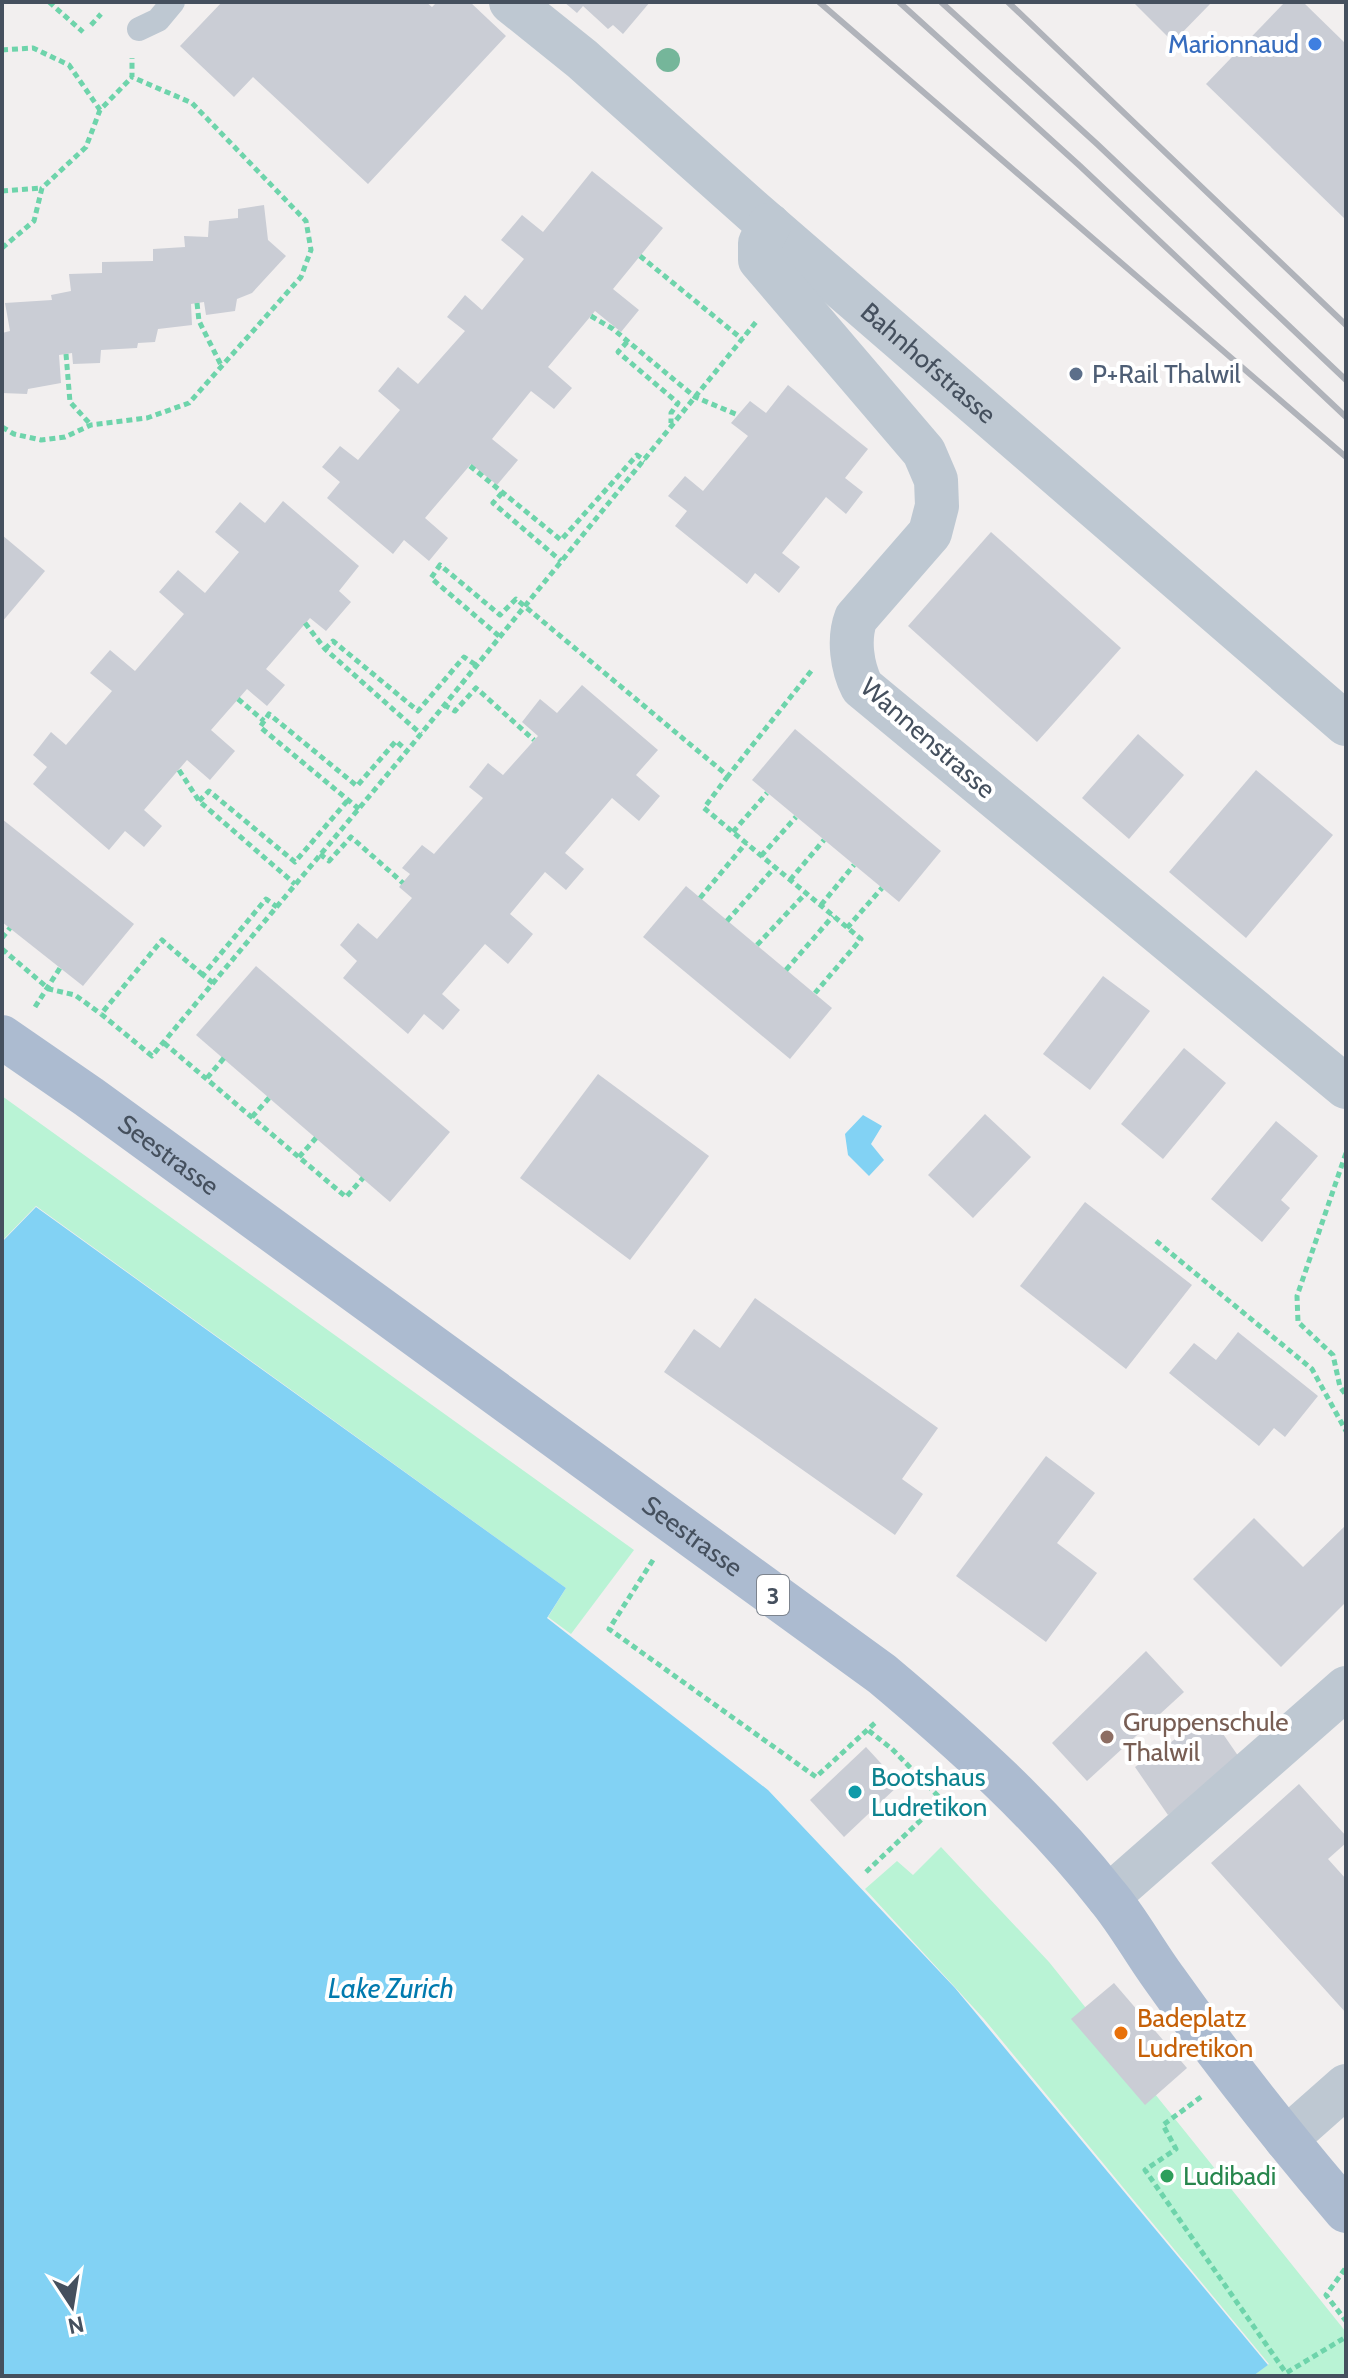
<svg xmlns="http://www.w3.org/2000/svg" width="1348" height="2378" viewBox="0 0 1348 2378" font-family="Cabin,sans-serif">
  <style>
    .green { fill: #b9f3d5 }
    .water { fill: #82d2f4 }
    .building { fill: #cacdd5 }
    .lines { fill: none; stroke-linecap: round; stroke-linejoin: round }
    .path { stroke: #6ed4ab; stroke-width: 5; stroke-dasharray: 6 4; stroke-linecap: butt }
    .service { stroke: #bec8d2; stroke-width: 24 }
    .minor { stroke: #bec8d2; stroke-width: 44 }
    .primary { stroke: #acbbd0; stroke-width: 44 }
    .rail { stroke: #b0b3ba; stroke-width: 6 }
    .tree { fill: #75b69a }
    .shop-dot { fill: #3f7fe0; stroke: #fff; stroke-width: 3 }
    .service-dot { fill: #5c6f8a; stroke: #fff; stroke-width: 3 }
    .education-dot { fill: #8d6e63; stroke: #fff; stroke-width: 3 }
    .culture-dot { fill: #0f9aa8; stroke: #fff; stroke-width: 3 }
    .food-dot { fill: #e8710a; stroke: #fff; stroke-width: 3 }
    .leisure-dot { fill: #2e9e5b; stroke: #fff; stroke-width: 3 }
    .labels { text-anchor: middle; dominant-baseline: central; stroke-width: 8; stroke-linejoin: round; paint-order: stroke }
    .shield { fill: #fff; stroke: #7d848e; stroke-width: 2 }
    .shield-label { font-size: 24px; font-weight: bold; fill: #45505e }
    .shop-label { font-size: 26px; fill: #366cbe; stroke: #fff; text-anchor: end }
    .street-label { font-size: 26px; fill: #45505e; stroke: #fff }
    .service-label { font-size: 26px; fill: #4e5e75; stroke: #fff; text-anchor: start }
    .education-label { font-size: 26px; fill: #785e54; stroke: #fff; text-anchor: start }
    .culture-label { font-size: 26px; fill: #0d838f; stroke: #fff; text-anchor: start }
    .food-label { font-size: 26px; fill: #c56008; stroke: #fff; text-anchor: start }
    .leisure-label { font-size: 26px; fill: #27864d; stroke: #fff; text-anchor: start }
    .water-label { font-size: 28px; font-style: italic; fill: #017aae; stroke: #fff }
  </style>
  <rect width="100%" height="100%" fill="#f2efef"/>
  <g class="green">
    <polygon points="2,1096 634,1550 571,1634 548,1617 566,1588 36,1206 2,1241"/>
    <polygon points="941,1847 1049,1962 1346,2332 1346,2376 1253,2376 1269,2364 984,2019 865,1889 897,1861 913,1875"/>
  </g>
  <g class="water">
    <polygon points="863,1115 882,1126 871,1144 884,1160 869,1176 848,1155 845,1134"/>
    <polygon points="36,1207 566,1588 547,1618 768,1790 955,1988 1268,2365 1253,2376 2,2376 2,1242"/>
  </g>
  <g class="building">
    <polygon points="222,2 426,2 432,7 437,2 470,2 506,36 368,184 253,77 234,97 180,46"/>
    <polygon points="564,2 650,2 623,34 613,25 608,29 583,6 577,13"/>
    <polygon points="1133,2 1212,2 1173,42"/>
    <polygon points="1285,2 1303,2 1346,44 1346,220 1206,84"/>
    <polygon points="592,171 663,228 613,289 639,310 621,332 595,311 548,367 572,388 554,409 531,391 492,439 518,460 497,485 471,464 425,518 448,538 429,561 404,540 393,554 327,498 340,482 322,467 340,446 358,460 400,410 378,391 398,367 418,384 465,331 447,317 465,295 482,310 524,259 501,240 522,215 543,232"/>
    <polygon points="264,205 268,240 286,256 252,293 237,299 235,311 206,315 204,302 191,304 192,325 158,329 155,342 138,343 137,348 101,350 100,363 73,364 72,353 59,355 61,383 28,389 27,394 2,393 2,333 10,331 5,303 52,300 51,295 71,291 69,274 102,273 102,262 153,261 153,249 185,247 184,236 208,237 209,221 238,218 238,209"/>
    <polygon points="788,385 868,449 845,478 863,492 846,514 826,497 782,553 800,567 779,593 755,573 747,584 675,526 687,511 668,496 685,476 703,491 748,436 731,423 750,401 766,413"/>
    <polygon points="283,501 359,566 339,591 351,602 326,631 310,618 266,669 285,685 267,706 247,689 211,730 235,751 210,780 187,760 144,810 162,826 144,847 125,831 109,850 33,784 47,767 33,755 51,732 66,745 112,691 90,673 110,650 135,671 184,614 159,592 178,570 205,593 239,552 215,532 240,502 265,523"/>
    <polygon points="991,532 1121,648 1037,742 908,626"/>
    <polygon points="2,535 45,571 2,622"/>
    <polygon points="582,685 658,750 636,775 660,796 639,821 612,798 565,853 584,869 566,890 545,872 510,914 533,934 508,964 485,944 442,994 460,1010 443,1030 424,1014 408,1034 343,978 357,961 340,945 358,923 377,939 412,898 399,887 410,874 402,868 422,845 434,854 483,798 469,787 488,763 503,775 538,736 522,722 540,699 557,713"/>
    <polygon points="795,729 941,851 899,902 752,780"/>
    <polygon points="1138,734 1184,775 1129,839 1082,798"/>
    <polygon points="1256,770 1333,835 1246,938 1169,872"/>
    <polygon points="2,819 134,924 83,986 2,922"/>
    <polygon points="686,886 832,1008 790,1059 643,937"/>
    <polygon points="256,966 450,1132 390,1202 196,1035"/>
    <polygon points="1103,976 1150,1011 1090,1090 1043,1054"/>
    <polygon points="1184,1048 1226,1083 1163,1159 1121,1124"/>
    <polygon points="598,1074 709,1156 630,1260 520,1178"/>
    <polygon points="985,1114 1031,1157 973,1218 928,1175"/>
    <polygon points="1276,1121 1318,1156 1281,1200 1290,1208 1262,1242 1211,1199"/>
    <polygon points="1085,1202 1192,1285 1126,1369 1020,1286"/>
    <polygon points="755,1298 938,1428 902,1479 923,1494 895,1535 664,1372 694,1329 720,1348"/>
    <polygon points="1238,1332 1318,1396 1285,1437 1274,1428 1259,1446 1169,1373 1194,1343 1216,1360"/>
    <polygon points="1046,1456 1095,1493 1057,1543 1097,1573 1046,1642 956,1576"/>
    <polygon points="1254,1518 1303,1567 1346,1525 1346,1602 1281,1667 1193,1579"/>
    <polygon points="1146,1651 1184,1692 1087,1781 1052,1743"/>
    <polygon points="1210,1715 1243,1763 1168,1815 1135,1767"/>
    <polygon points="866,1747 900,1784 844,1837 810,1800"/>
    <polygon points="1299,1784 1346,1836 1346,1843 1328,1859 1346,1879 1346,2013 1211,1863"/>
    <polygon points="1114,1983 1187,2068 1145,2105 1071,2019"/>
  </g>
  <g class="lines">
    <g class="path">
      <polyline points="49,2 83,32"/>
      <polyline points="91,25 101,14"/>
      <polyline points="2,50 33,48 69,65 100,110"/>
      <polyline points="2,191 42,188"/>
      <polyline points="2,248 34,221 42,188 86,147 100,110 132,77"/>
      <polyline points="640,256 742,339"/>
      <polyline points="197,303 199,321 221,365"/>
      <polyline points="591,316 613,329 695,397 738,415"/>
      <polyline points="627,342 618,352 678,403 671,413 671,423"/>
      <polyline points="66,354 70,402 91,425"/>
      <polyline points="2,427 14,434 41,440 65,437 91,425 147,418 189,403 301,277 311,250 306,221 192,103 132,77 132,58"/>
      <polyline points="470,466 561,540 637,455 645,461"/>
      <polyline points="502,493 493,503 561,561"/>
      <polyline points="305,623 325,649 421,734"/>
      <polyline points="499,636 431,578 440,565 500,615 516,599 728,776 812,670"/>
      <polyline points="325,649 333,641 418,711 464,657 476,665"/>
      <polyline points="238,699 264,721"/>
      <polyline points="444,705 455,711 476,688 534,740"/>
      <polyline points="179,770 199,801 295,884"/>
      <polyline points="728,776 704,808 861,939 815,993"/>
      <polyline points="199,801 209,791 295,862 348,800"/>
      <polyline points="359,809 260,727 269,714 357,786 396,741 407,751"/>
      <polyline points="733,832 767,793"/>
      <polyline points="320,854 329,861 351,837 403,883"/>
      <polyline points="761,856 796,817"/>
      <polyline points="790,880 824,840"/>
      <polyline points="700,898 746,843"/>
      <polyline points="821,905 854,865"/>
      <polyline points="727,921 775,867"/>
      <polyline points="847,928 882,888"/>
      <polyline points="2,938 10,928"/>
      <polyline points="757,945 806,893"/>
      <polyline points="2,949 49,989 75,995 101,1014"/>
      <polyline points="786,970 833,916"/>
      <polyline points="203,975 162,940 101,1014 152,1056 407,751 756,322"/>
      <polyline points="213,983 203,975 266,899 277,907"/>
      <polyline points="35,1007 60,968"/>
      <polyline points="164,1043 346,1197 363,1178"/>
      <polyline points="207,1078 224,1058"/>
      <polyline points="252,1117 269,1098"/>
      <polyline points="1346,1153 1297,1296 1298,1322 1333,1355 1340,1387 1346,1395"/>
      <polyline points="299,1157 316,1138"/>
      <polyline points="1156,1241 1312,1369 1346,1431"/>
      <polyline points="653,1560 609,1629 816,1777 876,1722"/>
      <polyline points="866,1872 942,1800 892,1749 868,1730"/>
      <polyline points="1201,2097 1163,2125 1176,2149 1145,2170 1286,2373 1346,2337"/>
      <polyline points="1345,2269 1326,2295 1346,2321"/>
    </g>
    <polyline class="service" points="139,29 158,20 173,2"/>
    <g class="minor">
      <path id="s1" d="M511,2L582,59L756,214L1346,724"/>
      <path d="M769,225L760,243V260L924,452L936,480L937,506L930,533L856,618C848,639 852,667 862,687L1346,1087"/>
      <polyline points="1108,1897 1346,1688"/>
      <polyline points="1286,2139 1346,2086"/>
    </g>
    <path class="primary" id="s2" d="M2,1037L89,1097L882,1674C963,1742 1042,1813 1107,1896C1129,1922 1145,1953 1166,1981C1222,2060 1283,2137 1346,2211"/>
    <g class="rail">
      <polyline points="819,2 1346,457"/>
      <polyline points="899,2 1080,166 1346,417"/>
      <polyline points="941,2 1097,144 1346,380"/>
      <polyline points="1008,2 1346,325"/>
    </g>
  </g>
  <circle class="tree" cx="668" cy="60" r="12"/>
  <circle class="shop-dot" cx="1315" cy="44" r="8"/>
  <circle class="service-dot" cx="1076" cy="374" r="8"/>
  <circle class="education-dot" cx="1107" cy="1737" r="8"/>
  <circle class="culture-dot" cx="855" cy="1792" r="8"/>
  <circle class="food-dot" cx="1121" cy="2033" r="8"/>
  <circle class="leisure-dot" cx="1167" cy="2176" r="8"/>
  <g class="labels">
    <rect class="shield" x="757" y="1575" width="32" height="40" rx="6"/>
    <g class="shield-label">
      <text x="773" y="1595">3</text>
    </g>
    <g class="shop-label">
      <text x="1299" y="44">Marionnaud</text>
    </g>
    <g class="street-label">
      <text stroke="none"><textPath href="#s1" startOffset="552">Bahnhofstrasse</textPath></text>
      <text transform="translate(928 738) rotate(41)">Wannenstrasse</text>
      <text stroke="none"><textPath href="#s2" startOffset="204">Seestrasse</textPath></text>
      <text stroke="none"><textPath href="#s2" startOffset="852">Seestrasse</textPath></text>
    </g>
    <g class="service-label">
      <text x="1092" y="374">P+Rail Thalwil</text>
    </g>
    <g class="education-label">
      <text x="1123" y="1722">Gruppenschule<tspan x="1123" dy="30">Thalwil</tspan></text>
    </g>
    <g class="culture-label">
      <text x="871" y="1777">Bootshaus<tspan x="871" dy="30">Ludretikon</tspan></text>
    </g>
    <g class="food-label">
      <text x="1137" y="2018">Badeplatz<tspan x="1137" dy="30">Ludretikon</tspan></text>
    </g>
    <g class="leisure-label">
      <text x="1183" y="2176">Ludibadi</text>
    </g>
    <g class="water-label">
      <text x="391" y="1988">Lake Zurich</text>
    </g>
  </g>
  <rect width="1348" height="2378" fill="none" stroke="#45505e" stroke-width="8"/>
  <g transform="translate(72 2306) rotate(168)" stroke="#ffffff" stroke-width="6" paint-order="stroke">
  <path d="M0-6L14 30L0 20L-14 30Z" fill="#45505e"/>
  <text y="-12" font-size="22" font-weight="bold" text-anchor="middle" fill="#45505e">N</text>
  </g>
</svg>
